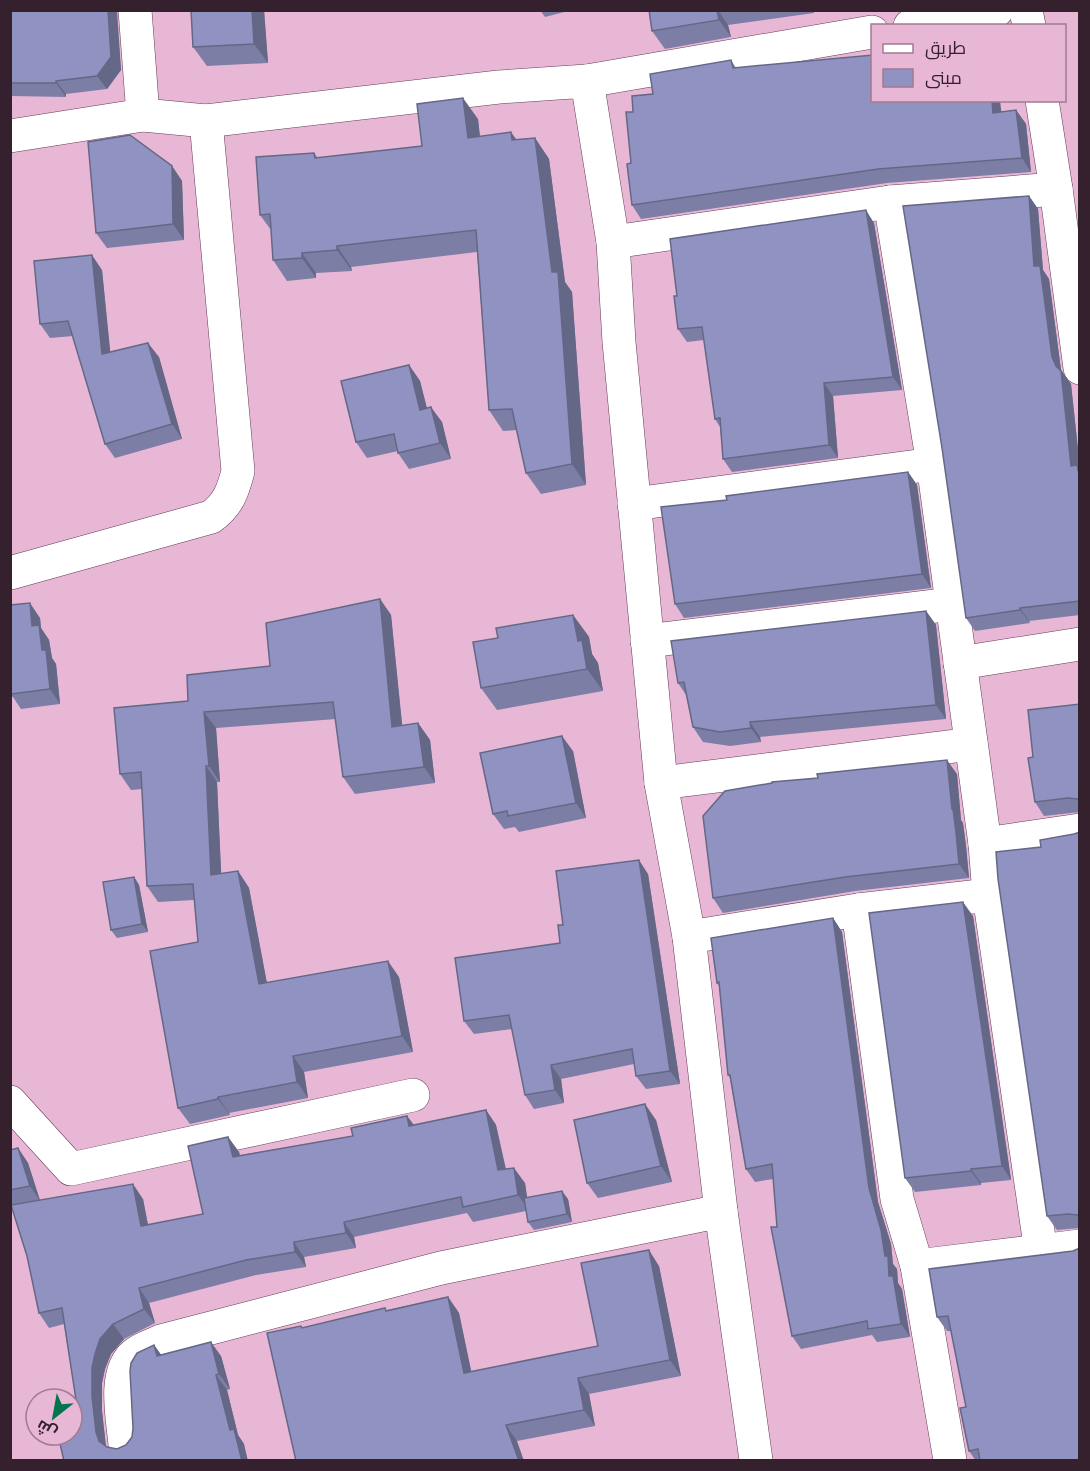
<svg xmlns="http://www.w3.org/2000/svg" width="1090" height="1471" viewBox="0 0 1090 1471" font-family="Lora,Cairo,serif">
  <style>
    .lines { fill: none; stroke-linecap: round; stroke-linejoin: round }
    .street-casing { stroke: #643c55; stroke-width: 34 }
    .street { stroke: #fff; stroke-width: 33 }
    .wall { fill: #7c7ea6 }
    .shaded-wall { fill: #656787 }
    .building { fill: #9093c1; stroke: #656787; stroke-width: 1.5 }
  </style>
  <rect width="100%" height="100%" fill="#e8b7d5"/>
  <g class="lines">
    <defs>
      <g id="street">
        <polyline points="135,10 143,115 206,121 499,87 587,81 613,242 619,342 661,783 689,937 721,1211 756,1460"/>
        <polyline points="1026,10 1029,26"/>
        <polyline points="910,26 997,10"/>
        <polyline points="587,81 872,32"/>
        <polyline points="1042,100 1056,189 1080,368"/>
        <polyline points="10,136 143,115"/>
        <polyline points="890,202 1056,189"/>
        <polyline points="613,242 890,202 933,464 634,504"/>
        <polyline points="933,464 985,844 989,895"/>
        <path d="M10,573L211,517C228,505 233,491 238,471L206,121"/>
        <polyline points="647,641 952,604"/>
        <polyline points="960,663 1080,644"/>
        <polyline points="661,783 971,744"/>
        <polyline points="985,844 1080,830"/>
        <polyline points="858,910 897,1199 917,1266 950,1460"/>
        <polyline points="689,937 858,910 989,895 1041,1252"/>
        <polyline points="10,1102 71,1169 413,1095"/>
        <polyline points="917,1266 1080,1246"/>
        <path d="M125,1445C123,1420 112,1372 135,1354C142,1348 153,1345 161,1341L441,1268L721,1211"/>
      </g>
    </defs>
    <use href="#street" class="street-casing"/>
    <use href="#street" class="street"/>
  </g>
  <g class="wall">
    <polygon points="10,10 116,11 121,70 107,89 66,94 66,97 10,96"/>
    <polygon points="191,10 264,10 268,63 207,66 193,47"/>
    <polygon points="540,10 572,10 545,17"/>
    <polygon points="649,10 814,10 814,13 728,25 731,37 665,49 652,31"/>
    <polygon points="731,60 736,68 1002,112 1016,110 1026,124 1031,172 887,183 641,219 632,205 631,163 633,112 653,94"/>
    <polygon points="478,119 480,136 517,140 535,138 549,159 565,282 572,292 586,485 541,494 526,473 517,430 503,431 489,410 477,252 351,267 352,271 316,273 316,278 287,281 273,260 271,230 260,215 314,153 318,158 422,146"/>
    <polygon points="172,166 182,181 184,240 107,248 96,233"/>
    <polygon points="1029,196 1038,209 1043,270 1049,279 1061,370 1071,384 1080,468 1080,615 1029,621 1030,623 975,631 966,618"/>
    <polygon points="874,223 902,390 833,396 838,458 732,472 723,459 720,427 715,419 704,340 687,342 678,329 677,296"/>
    <polygon points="102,270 110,352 159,357 182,439 115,458 105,444 73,336 50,338 40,324"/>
    <polygon points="409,365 420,381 427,408 442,422 451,459 409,469 398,453 398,451 367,458 356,442"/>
    <polygon points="908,472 917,485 931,588 684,618 675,604 727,500"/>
    <polygon points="380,599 391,615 402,726 418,723 430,740 435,783 355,794 343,777 336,719 216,728 220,782 217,782 221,874 238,871 249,888 267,983 399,977 413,1052 304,1072 308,1098 229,1113 230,1115 190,1124 178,1108 198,942 194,900 158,902 147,886 142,789 131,790 120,774 188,701 270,666"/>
    <polygon points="10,605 40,618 41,628 49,640 52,658 56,664 60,704 21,709 13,697 10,697"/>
    <polygon points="926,611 936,625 946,719 760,737 761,742 730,746 703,742 693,727 686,695 678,683"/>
    <polygon points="573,615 589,637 592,654 598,663 603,691 497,710 481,688 498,638"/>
    <polygon points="1080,704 1080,812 1044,816 1035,802 1033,757"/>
    <polygon points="573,751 586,818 519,832 515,827 504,829 493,814"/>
    <polygon points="957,774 961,820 963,823 966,846 969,878 855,891 723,913 713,898"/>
    <polygon points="1080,832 1080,1228 1057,1230 1047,1216 1041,847"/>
    <polygon points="648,874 680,1084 646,1089 636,1076 634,1064 561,1079 564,1103 534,1109 525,1095 512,1029 474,1034 464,1021 560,943 563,925"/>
    <polygon points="134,877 139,885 148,932 117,938 111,930"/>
    <polygon points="973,916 1011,1180 981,1183 981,1185 915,1192 905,1178"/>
    <polygon points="833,918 842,932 878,1202 891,1244 893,1264 897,1269 898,1283 902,1289 910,1337 877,1342 872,1335 801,1349 792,1336 777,1227 773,1179 755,1182 746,1169 730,1078 728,1075 719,986 717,983"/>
    <polygon points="486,1110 496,1125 506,1169 525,1183 527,1198 568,1199 572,1222 534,1230 528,1222 526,1211 473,1222 467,1213 354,1237 356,1248 304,1257 306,1267 256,1275 149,1303 155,1323 124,1339 111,1354 105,1369 102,1383 102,1411 106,1447 117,1449 126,1445 132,1437 154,1345 161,1355 221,1356 230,1389 227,1390 238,1435 244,1444 64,1461 76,1400 64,1324 49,1328 39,1313 27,1256 12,1207 10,1208 10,1150 18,1148 28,1163 40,1200 143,1199 148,1225 203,1214 228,1137 239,1152 240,1155 353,1136 407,1116 414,1125"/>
    <polygon points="656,1120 672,1182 598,1198 587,1183"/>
    <polygon points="659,1266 681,1376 589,1394 595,1426 517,1441 303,1328 448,1297 459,1313 471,1372 598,1346"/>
    <polygon points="929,1269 1080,1461 976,1461 969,1451 966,1407 951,1331 947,1331 937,1317"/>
  </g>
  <g class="shaded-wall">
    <polygon points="108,10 117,10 121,70 107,89 97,76"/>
    <polygon points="252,10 264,10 268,63 254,44"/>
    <polygon points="717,10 718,10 728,25 731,37 719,20"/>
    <polygon points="56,81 66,94 66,97 56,83"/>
    <polygon points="463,98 478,119 482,158 468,138"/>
    <polygon points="992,100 1000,100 1003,127 993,113"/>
    <polygon points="1016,110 1026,124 1031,172 1022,158"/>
    <polygon points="511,132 526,153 512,140"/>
    <polygon points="535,138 549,159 565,282 572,292 586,485 572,464 552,272"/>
    <polygon points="172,166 182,181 184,240 173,224"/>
    <polygon points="1029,196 1038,209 1043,270 1049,279 1061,370 1071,384 1080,468 1080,479 1071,466 1056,366 1052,357 1034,266"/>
    <polygon points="866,210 874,223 902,390 893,377"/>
    <polygon points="337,246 351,267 352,271 337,250"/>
    <polygon points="302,253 316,273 316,278 302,258"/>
    <polygon points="92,255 102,270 112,369 102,354"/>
    <polygon points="148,343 159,357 182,439 172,424"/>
    <polygon points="409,365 420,381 431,425 420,410"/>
    <polygon points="824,383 833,396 838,458 829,445"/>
    <polygon points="431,407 442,422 451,459 440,443"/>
    <polygon points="908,472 917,485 931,588 922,574"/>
    <polygon points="380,599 391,615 404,743 392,727"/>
    <polygon points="30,603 40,618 41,628 49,640 52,658 56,664 60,704 50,689 42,650 32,626"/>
    <polygon points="1020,608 1029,621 1030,623 1020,610"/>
    <polygon points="926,611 936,625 946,719 936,705"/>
    <polygon points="573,615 589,637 592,654 598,663 603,691 587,669 578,641"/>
    <polygon points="204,712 216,728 220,782 209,766"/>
    <polygon points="750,722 760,737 761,742 751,728"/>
    <polygon points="418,723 430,740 435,783 424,767"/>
    <polygon points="562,736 573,751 586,818 576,803"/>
    <polygon points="947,760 957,774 961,820 963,823 966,846 969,878 959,864 952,809"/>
    <polygon points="206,766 217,782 222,891 211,875"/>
    <polygon points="639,860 648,874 680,1084 670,1071"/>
    <polygon points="238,871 249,888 270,1000 259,984"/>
    <polygon points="134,877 139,885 148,932 142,924"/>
    <polygon points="963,902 973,916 1011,1180 1002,1166"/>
    <polygon points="833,918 842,932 878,1202 891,1244 893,1264 897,1269 898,1283 902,1289 910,1337 901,1324 889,1276 869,1188"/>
    <polygon points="388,961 399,977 413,1052 402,1036"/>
    <polygon points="293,1056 304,1072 308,1098 297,1082"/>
    <polygon points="551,1065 561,1079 564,1103 555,1090"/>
    <polygon points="218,1097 229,1113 230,1115 218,1099"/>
    <polygon points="645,1104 656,1120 672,1182 661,1166"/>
    <polygon points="486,1110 496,1125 509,1185 498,1170"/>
    <polygon points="407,1116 418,1131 409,1126"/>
    <polygon points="228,1137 239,1152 243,1171 233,1157"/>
    <polygon points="18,1148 28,1163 40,1201 30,1186"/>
    <polygon points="514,1168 525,1183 529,1210 518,1195"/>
    <polygon points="971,1169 981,1183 981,1185 971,1171"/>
    <polygon points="133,1184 143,1199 151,1241 141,1226"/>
    <polygon points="562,1191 568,1199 572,1222 567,1214"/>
    <polygon points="344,1222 354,1237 356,1248 346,1233"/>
    <polygon points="294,1242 304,1257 306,1267 295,1252"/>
    <polygon points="649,1250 659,1266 681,1376 670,1360"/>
    <polygon points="139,1288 149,1303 155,1323 144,1309"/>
    <polygon points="448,1297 459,1313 475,1389 464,1373"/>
    <polygon points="113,1324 124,1339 111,1354 105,1369 102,1383 102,1411 106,1447 99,1441 96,1432 92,1396 92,1368 95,1354 100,1339"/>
    <polygon points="211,1342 221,1356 230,1389 219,1374"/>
    <polygon points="154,1345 165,1360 157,1356"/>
    <polygon points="216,1375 227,1390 238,1435 244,1444 248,1461 242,1461 230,1430"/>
    <polygon points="578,1378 589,1394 595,1426 584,1410"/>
    <polygon points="506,1425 517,1441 524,1461 519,1461"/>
  </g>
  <g class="building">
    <polygon points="10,10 108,10 111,57 97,76 56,81 56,83 10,83"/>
    <polygon points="191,10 252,10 254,44 193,47"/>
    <polygon points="649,10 717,10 719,20 652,31"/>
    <polygon points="873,55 873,100 992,100 993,113 1016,110 1022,158 878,169 632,205 627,164 631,163 626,112 633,112 632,96 653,94 650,74 731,60 733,68"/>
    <polygon points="463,98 468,138 511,132 512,140 535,138 552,272 558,272 572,464 526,473 512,409 489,410 476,230 337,246 337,250 302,253 302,258 273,260 270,214 260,215 256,157 314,153 315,158 422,146 417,104"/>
    <polygon points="130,135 172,166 173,224 96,233 88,142"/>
    <polygon points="1029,196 1034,266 1040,266 1052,357 1056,366 1061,371 1071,466 1077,465 1080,479 1080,506 1079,506 1080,516 1080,601 1020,608 1020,610 966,618 942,448 903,206"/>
    <polygon points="866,210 893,377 824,383 829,445 723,459 720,418 715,419 702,327 678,329 674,296 677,296 670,239"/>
    <polygon points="92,255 102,354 148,343 172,424 105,444 68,321 40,324 34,261"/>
    <polygon points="409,365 420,410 431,407 440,443 398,453 394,434 356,442 341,381"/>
    <polygon points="908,472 922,574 675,604 661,507 727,500 726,496"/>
    <polygon points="380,599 392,727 418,723 424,767 343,777 333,702 204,712 209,766 206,766 211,875 238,871 259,984 388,961 402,1036 293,1056 297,1082 218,1097 218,1099 178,1108 150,951 198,942 193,884 147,886 141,772 120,774 114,708 188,701 187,675 270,666 266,623"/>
    <polygon points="30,603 32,626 39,625 42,650 46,650 50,689 11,694 10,605"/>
    <polygon points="926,611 936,705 750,722 751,728 720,732 693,727 684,682 678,683 671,641"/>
    <polygon points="573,615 578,641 582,640 587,669 481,688 473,642 498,638 496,628"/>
    <polygon points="1080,704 1080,800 1078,799 1068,798 1035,802 1028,758 1033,757 1028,710"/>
    <polygon points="562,736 576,803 508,816 507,811 493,814 480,753"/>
    <polygon points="947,760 952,809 953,809 956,832 959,864 845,877 713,898 703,816 725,791 772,783 772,782 818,778 817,774"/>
    <polygon points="1080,832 1080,1216 1078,1215 1068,1214 1047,1216 998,879 996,852 1041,847 1040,840 1074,834"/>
    <polygon points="639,860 670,1071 636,1076 632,1049 551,1065 555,1090 525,1095 509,1015 464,1021 455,958 560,943 558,925 563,925 556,871"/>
    <polygon points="134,877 142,924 111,930 103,882"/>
    <polygon points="963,902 1002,1166 971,1169 971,1171 905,1178 869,913"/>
    <polygon points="833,918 869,1188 881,1230 885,1256 888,1256 889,1276 893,1276 901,1324 868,1329 867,1321 792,1336 771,1227 777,1227 772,1164 746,1169 730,1075 728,1075 719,982 717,983 711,938"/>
    <polygon points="645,1104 661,1166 587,1183 574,1120"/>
    <polygon points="486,1110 498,1170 514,1168 518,1195 463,1207 461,1197 344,1222 346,1233 294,1242 295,1252 246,1260 139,1288 144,1309 113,1324 100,1339 95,1354 92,1368 92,1396 96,1432 99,1441 107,1447 117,1449 126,1445 132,1437 133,1428 130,1371 131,1363 137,1353 154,1345 157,1356 211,1342 219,1374 216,1375 230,1430 234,1429 242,1461 64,1461 58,1435 72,1435 72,1401 76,1400 62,1308 39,1313 27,1256 11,1205 133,1184 141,1226 203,1214 188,1146 228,1137 233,1157 353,1136 351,1128 407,1116 409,1126"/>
    <polygon points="18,1148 30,1186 10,1190 10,1150"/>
    <polygon points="562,1191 567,1214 528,1222 524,1198"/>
    <polygon points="1080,1248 1080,1461 980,1461 978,1449 969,1451 960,1408 966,1407 948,1316 937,1317 929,1269 1073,1251"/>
    <polygon points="649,1250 670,1360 578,1378 584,1410 506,1425 519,1461 296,1461 267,1333 301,1326 302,1328 385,1308 386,1311 448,1297 464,1373 598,1346 581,1263"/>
  </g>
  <rect width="1090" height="1471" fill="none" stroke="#34212d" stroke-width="24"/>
  <rect x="871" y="24" width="195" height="78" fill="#e8b7d5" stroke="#a07b92" stroke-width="1.5"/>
  <rect x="883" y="44" width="30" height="9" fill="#ffffff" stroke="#a07b92" stroke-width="1.5"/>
  <text x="925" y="54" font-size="18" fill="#34212d">طريق</text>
  <rect x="883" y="69" width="30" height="18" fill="#9093c1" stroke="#a07b92" stroke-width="1.5"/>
  <text x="925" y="84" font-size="18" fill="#34212d">مبنى</text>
  <g transform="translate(54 1417) rotate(211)"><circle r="28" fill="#e8b7d5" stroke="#a07b92" stroke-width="1.5"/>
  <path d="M0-4.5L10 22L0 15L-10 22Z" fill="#03744e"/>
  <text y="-9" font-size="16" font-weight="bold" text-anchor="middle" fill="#34212d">ش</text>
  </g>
</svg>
